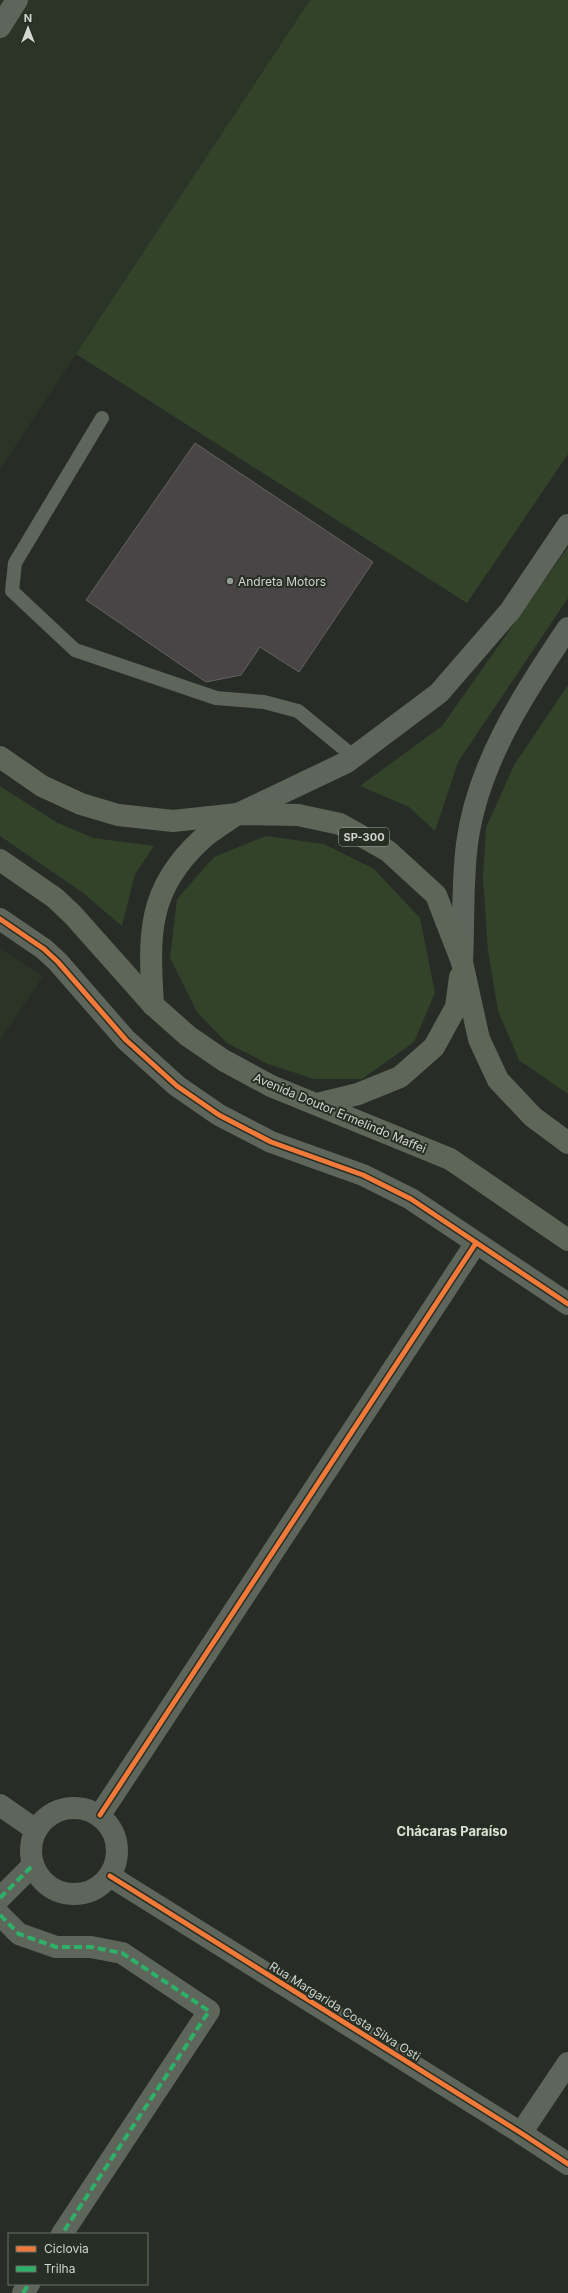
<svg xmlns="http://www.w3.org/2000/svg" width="568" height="2293" viewBox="0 0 568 2293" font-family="Inter,sans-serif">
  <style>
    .built { fill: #2b3527 }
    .green { fill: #32432a }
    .building { fill: #494546; stroke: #636261 }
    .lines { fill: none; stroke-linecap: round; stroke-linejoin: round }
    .service { stroke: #5e655b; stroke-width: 14 }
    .minor { stroke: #5e655b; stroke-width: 22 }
    .tertiary { stroke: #5e655b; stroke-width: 22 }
    .primary { stroke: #5e6659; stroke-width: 22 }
    .quiet { stroke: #2db169; stroke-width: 4; stroke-dasharray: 8 4; stroke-linecap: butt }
    .cycleway-casing { stroke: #272e24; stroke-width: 8 }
    .cycleway { stroke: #f17a3a; stroke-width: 5 }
    .poi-dot { fill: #969a94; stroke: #272e24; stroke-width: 1.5 }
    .labels { text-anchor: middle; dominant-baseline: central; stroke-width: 4; stroke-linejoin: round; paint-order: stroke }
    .shield { fill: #272e24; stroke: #9ea49c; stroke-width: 1 }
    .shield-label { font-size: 11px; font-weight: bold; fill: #d1d6cf }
    .poi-label { font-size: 12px; fill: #d1d6cf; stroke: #272e24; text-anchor: start }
    .street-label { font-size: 12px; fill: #d1d6cf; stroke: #272e24 }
    .neighbourhood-label { font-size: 13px; font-weight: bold; fill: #dae3d6; stroke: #272e24 }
  </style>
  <rect width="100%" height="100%" fill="#282c26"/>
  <g class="built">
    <polygon points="0,0 310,0 0,469"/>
    <polygon points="0,949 43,976 0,1040"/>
  </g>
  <g class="green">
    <polygon points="310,0 568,0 568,454 467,603 76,354"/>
    <polygon points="568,547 568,598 458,762 435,831 409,807 360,786 442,726"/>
    <polygon points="568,685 568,1094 519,1060 498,1011 488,951 483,878 486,828 514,765"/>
    <polygon points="0,786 56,822 93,838 154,846 135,874 122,926 82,892 0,836"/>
    <polygon points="266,836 324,844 374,869 420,918 435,993 414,1042 362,1079 314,1079 268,1064 227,1043 197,1012 170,958 177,899 214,857"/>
  </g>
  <polygon class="building" points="195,443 373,562 299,672 260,647 241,675 206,682 86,600"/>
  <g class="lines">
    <polyline class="service" points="102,418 15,563 12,591 75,650 216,698 264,702 298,711 354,757"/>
    <g class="minor">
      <polyline points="0,27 17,0"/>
      <polyline points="0,919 44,949 58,962 126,1040 177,1086 219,1115 271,1142 363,1175 411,1199 568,1304"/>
      <polyline points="0,1805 36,1830"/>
      <circle cx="74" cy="1851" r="43"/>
      <polyline points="100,1815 476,1243"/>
      <polyline points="110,1876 521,2133 568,2164"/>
      <polyline points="0,1898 33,1865"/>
      <polyline points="0,1915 19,1934 56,1947 91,1947 122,1953 209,2011 62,2234"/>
      <polyline points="521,2133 568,2063"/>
      <polyline points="23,2293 29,2284"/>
    </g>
    <g class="tertiary">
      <polyline points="238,814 347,762 439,693 510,611 568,525"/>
      <path d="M462,962C464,923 462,882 467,844C477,765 524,693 568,628"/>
    </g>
    <g class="primary">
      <polyline points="0,757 42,786 81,804 118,815 173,821 238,814 298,815 340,824 388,851 436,895 462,962 479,1039 498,1080 533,1117 568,1143"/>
      <polyline points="0,860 55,898 73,915 153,1005 188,1036 223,1060 271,1086 450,1159 568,1240"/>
      <path d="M153,1005C149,936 146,890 202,839C212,830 225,823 237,814"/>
      <polyline points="317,1104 358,1094 400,1077 434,1047 456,1007 460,977"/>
    </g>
    <g class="quiet">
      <polyline points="0,1898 33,1865"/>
      <polyline points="0,1915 19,1934 56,1947 91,1947 122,1953 209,2011 62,2234"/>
      <polyline points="23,2293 29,2284"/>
    </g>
    <defs>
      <g id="cycleway">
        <polyline points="0,919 44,949 58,962 126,1040 177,1086 219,1115 271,1142 363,1175 411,1199 568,1304"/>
        <polyline points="100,1815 476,1243"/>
        <polyline points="110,1876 521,2133 568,2164"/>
      </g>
    </defs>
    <use href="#cycleway" class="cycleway-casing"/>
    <use href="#cycleway" class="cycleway"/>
  </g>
  <circle class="poi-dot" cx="230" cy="581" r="4"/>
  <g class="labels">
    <rect class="shield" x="339" y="828" width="50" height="18" rx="3"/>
    <g class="shield-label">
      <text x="364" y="837">SP-300</text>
    </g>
    <g class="poi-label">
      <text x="238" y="581">Andreta Motors</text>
    </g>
    <g class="street-label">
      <text transform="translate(340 1113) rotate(23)">Avenida Doutor Ermelindo Maffei</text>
      <text transform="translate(345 2011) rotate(32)">Rua Margarida Costa Silva Osti</text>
    </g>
    <g class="neighbourhood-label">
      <text x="452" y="1831">Chácaras Paraíso</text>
    </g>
  </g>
  <rect x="8" y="2233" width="140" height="52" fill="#272e24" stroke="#6b7168"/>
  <rect x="16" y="2246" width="20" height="6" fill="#f17a3a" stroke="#6b7168"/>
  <text x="44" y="2253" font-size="12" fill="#d1d6cf">Ciclovia</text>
  <rect x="16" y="2266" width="20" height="6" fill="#2db169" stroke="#6b7168"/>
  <text x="44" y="2273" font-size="12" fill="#d1d6cf">Trilha</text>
  <g transform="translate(28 28)" stroke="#272e24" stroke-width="3" paint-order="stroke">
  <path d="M0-3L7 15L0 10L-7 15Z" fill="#d1d6cf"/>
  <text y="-6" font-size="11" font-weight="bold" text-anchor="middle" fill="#d1d6cf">N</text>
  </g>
</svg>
